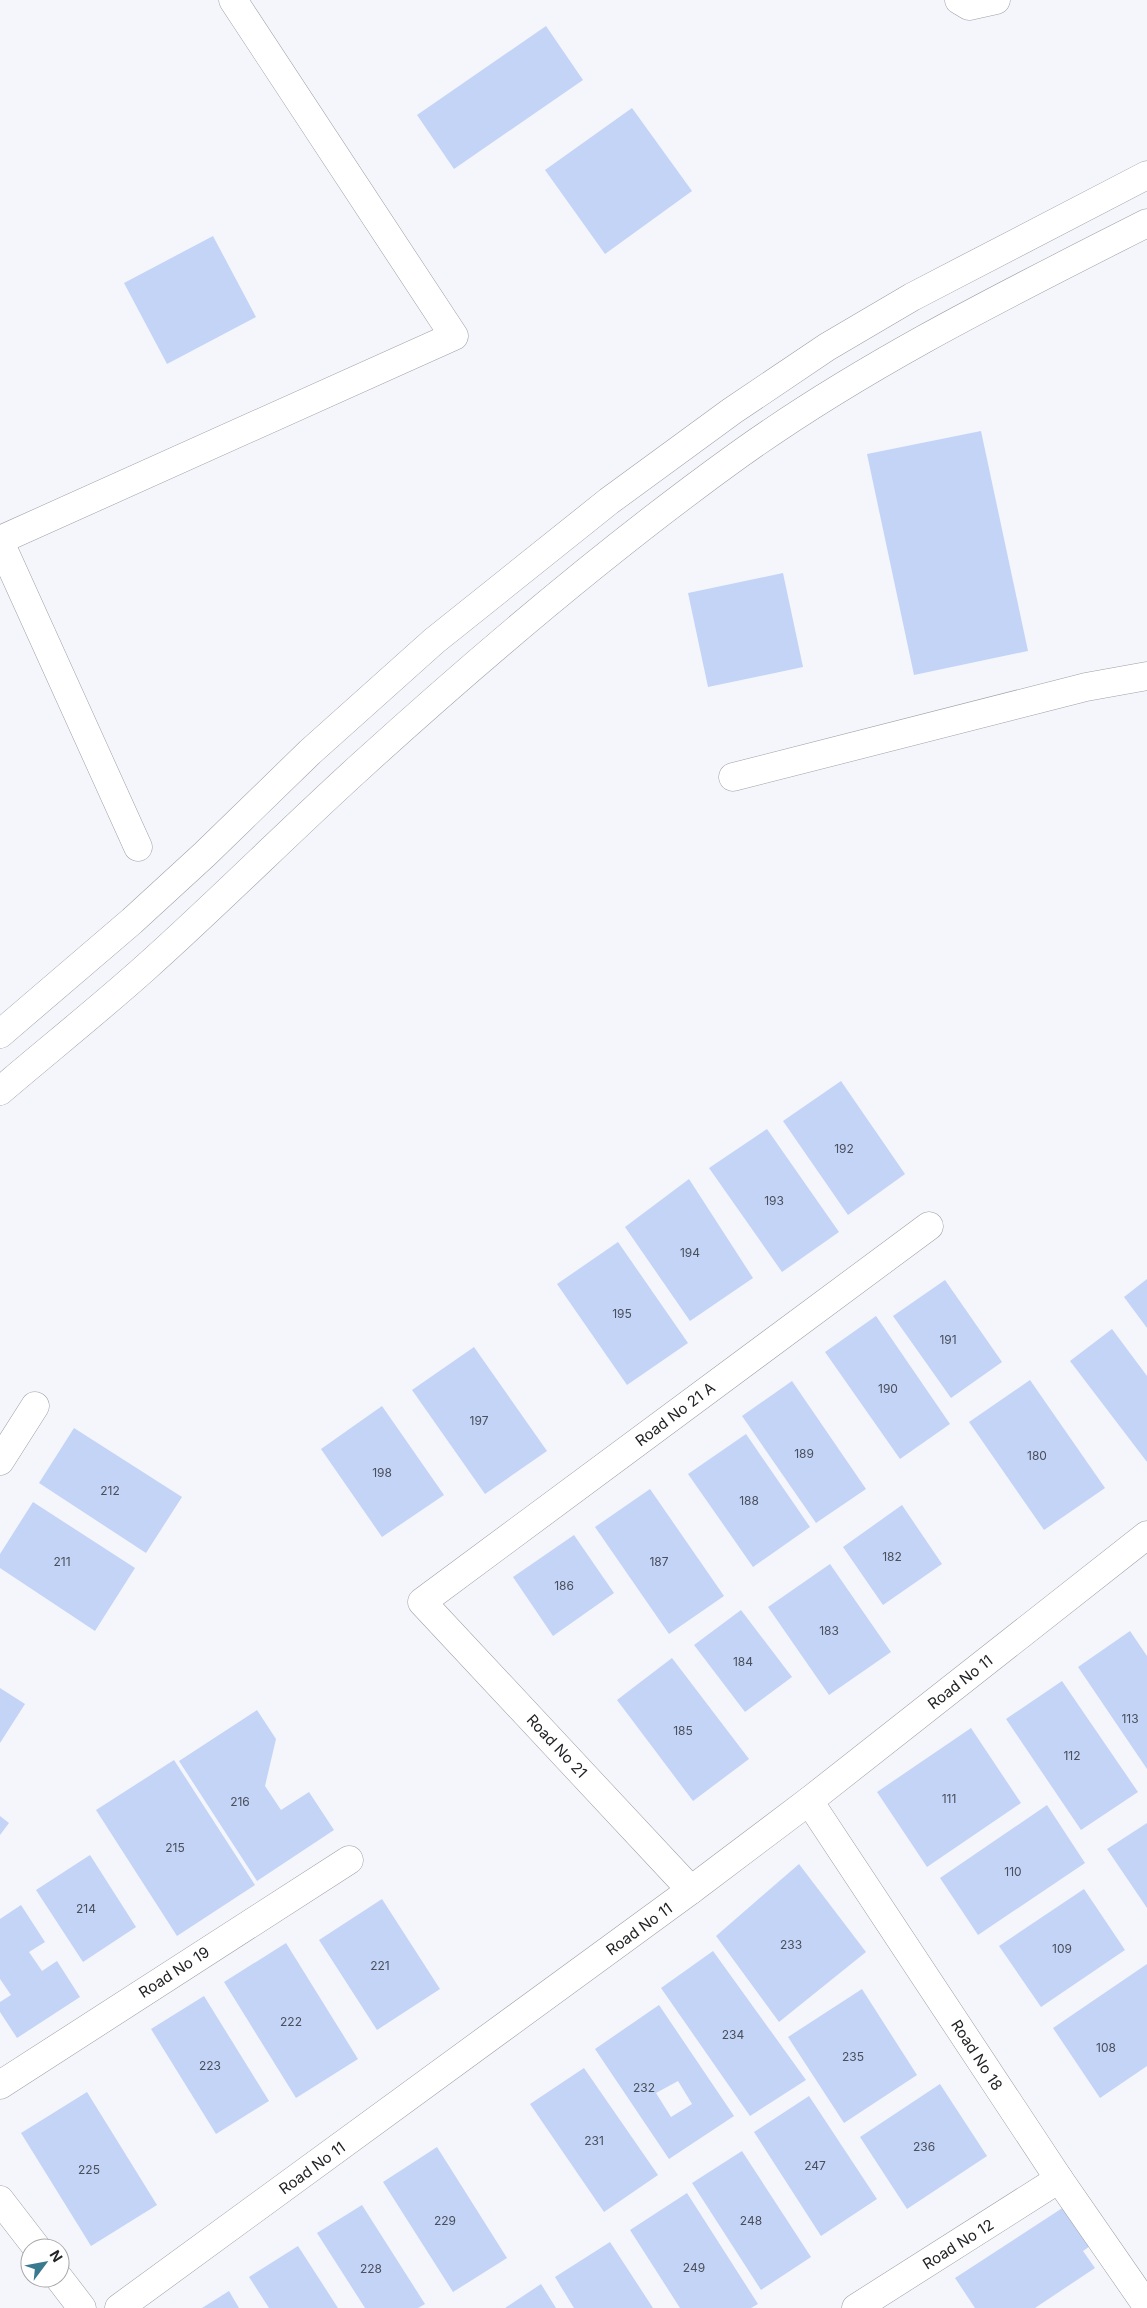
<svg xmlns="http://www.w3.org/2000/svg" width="1147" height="2308" viewBox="0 0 1147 2308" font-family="Inter,sans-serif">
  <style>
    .building { fill: #c4d4f7; fill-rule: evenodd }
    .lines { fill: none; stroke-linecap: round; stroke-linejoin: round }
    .minor-casing { stroke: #9da0a5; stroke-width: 29 }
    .minor { stroke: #fff; stroke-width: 28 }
    .labels { text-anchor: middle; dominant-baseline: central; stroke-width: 5; stroke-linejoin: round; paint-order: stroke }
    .number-label { font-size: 12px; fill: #4a4f5a }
    .street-label { font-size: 15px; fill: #222325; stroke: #fff }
  </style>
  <rect width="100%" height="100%" fill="#f4f6fb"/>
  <g class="building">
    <polygon points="546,26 583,80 454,169 417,115"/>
    <polygon points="632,108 692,191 605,254 545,170"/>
    <polygon points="213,236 256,317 167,364 124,283"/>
    <polygon points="981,431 1028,651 914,675 867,454"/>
    <polygon points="783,573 803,667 708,687 688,593"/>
    <polygon points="841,1081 905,1174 848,1215 783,1121"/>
    <polygon points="767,1129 839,1232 782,1272 709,1168"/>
    <polygon points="689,1179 753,1278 690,1321 625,1227"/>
    <polygon points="618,1242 688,1343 627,1385 557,1284"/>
    <polygon points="1147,1279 1147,1328 1124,1297"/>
    <polygon points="945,1280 1002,1362 951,1398 893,1316"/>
    <polygon points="876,1316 950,1424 900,1459 825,1352"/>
    <polygon points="1112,1329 1147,1376 1147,1462 1070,1361"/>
    <polygon points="474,1347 547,1451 485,1494 412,1390"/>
    <polygon points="1030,1380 1105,1488 1044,1530 969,1422"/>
    <polygon points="792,1381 866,1489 816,1523 742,1416"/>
    <polygon points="382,1406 444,1495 382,1537 321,1449"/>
    <polygon points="74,1428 182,1497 146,1553 39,1483"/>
    <polygon points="746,1434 810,1527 753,1567 688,1474"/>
    <polygon points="650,1489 724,1596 669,1634 595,1527"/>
    <polygon points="33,1502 135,1568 95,1631 0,1568 0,1554"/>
    <polygon points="902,1505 942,1564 883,1605 843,1547"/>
    <polygon points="574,1535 614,1593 553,1636 513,1577"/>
    <polygon points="830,1564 891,1652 829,1695 768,1607"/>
    <polygon points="741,1610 792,1677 745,1712 694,1645"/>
    <polygon points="1130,1631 1147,1656 1147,1769 1078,1667"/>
    <polygon points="672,1658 749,1759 693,1801 617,1700"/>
    <polygon points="1062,1681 1138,1792 1081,1830 1006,1719"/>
    <polygon points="0,1688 25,1704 0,1743"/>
    <polygon points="257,1710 276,1739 265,1786 281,1810 309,1792 334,1830 257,1881 179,1761"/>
    <polygon points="971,1728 1021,1803 927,1867 877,1792"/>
    <polygon points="174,1760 255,1885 177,1936 96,1810"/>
    <polygon points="1047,1805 1085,1863 978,1935 940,1878"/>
    <polygon points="0,1816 9,1823 0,1835"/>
    <polygon points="1147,1823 1147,1908 1107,1849"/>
    <polygon points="90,1855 136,1927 83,1962 36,1890"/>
    <polygon points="799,1864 866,1952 779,2022 716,1936"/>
    <polygon points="1084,1889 1125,1950 1041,2007 999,1946"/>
    <polygon points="382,1899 440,1989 377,2030 319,1940"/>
    <polygon points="21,1905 45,1942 29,1952 42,1971 57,1961 80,1997 17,2038 0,2012 0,2002 11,1995 0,1979 0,1919"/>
    <polygon points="286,1943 358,2059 296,2098 224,1982"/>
    <polygon points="713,1951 806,2080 750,2116 661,1988"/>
    <polygon points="1147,1964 1147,2066 1100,2098 1053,2028"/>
    <polygon points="862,1989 917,2075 844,2123 788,2037"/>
    <polygon points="204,1996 269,2101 216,2134 151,2029"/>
    <path d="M659,2005L734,2116L669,2159L595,2049ZM678,2081L692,2104L671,2117L656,2093Z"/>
    <polygon points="584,2068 658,2175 604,2212 530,2104"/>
    <polygon points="940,2084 987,2156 907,2209 860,2137"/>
    <polygon points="87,2092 157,2205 91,2246 21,2133"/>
    <polygon points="809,2096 877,2199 821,2236 754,2132"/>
    <polygon points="437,2147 507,2258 453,2292 383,2182"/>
    <polygon points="742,2151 811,2257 761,2290 692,2183"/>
    <polygon points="687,2193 758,2304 751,2308 680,2308 630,2230"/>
    <polygon points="1070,2203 1096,2242 1083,2251 1095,2268 1035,2308 975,2308 955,2278"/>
    <polygon points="362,2205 425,2304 418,2308 365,2308 317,2233"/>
    <polygon points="610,2242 653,2308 574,2308 555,2277"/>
    <polygon points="298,2246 338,2308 269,2308 249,2277"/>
    <polygon points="541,2284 556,2308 505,2308"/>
    <polygon points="229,2291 239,2308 202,2308"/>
  </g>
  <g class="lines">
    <defs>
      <g id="minor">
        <polyline points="959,0 969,6 996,0"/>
        <polyline points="0,540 454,336 233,0"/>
        <polyline points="0,542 138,847"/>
        <polyline points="733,777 1086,687 1147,676"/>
        <polyline points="0,1034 132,921 205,854 310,752 434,641 609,501 732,411 827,347 912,297 1147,175"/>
        <path d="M0,1091C48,1050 97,1011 144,969C218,903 288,832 362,765C482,656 605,551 737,456C865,364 1007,294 1147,223"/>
        <polyline points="0,1461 35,1406"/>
        <polyline points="809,1801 1059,2179 1147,2306"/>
        <polyline points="691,1890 422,1602 929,1226"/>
        <polyline points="0,2085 349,1860"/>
        <polyline points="0,2200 37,2248"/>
        <polyline points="59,2278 82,2308"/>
        <polyline points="119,2308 691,1890 809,1801 1147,1535"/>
        <polyline points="856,2308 1059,2179"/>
      </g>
    </defs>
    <use href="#minor" class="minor-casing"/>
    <use href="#minor" class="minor"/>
  </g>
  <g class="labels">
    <g class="number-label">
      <text x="844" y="1148">192</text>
      <text x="774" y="1200">193</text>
      <text x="690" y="1252">194</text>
      <text x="622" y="1313">195</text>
      <text x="948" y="1339">191</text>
      <text x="888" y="1388">190</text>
      <text x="479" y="1420">197</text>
      <text x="804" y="1453">189</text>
      <text x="1037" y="1455">180</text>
      <text x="382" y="1472">198</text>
      <text x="110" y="1490">212</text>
      <text x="749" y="1500">188</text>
      <text x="892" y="1556">182</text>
      <text x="62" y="1561">211</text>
      <text x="659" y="1561">187</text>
      <text x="564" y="1585">186</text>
      <text x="829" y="1630">183</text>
      <text x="743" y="1661">184</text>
      <text x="1130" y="1718">113</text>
      <text x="683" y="1730">185</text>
      <text x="1072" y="1755">112</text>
      <text x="949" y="1798">111</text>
      <text x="240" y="1801">216</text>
      <text x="175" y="1847">215</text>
      <text x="1013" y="1871">110</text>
      <text x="86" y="1908">214</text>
      <text x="791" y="1944">233</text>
      <text x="1062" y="1948">109</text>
      <text x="380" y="1965">221</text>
      <text x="291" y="2021">222</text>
      <text x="733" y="2034">234</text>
      <text x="1106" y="2047">108</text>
      <text x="853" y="2056">235</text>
      <text x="210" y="2065">223</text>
      <text x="644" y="2087">232</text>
      <text x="594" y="2140">231</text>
      <text x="924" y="2146">236</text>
      <text x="815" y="2165">247</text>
      <text x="89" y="2169">225</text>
      <text x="445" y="2220">229</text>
      <text x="751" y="2220">248</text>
      <text x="694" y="2267">249</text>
      <text x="371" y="2268">228</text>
    </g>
    <g class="street-label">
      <text transform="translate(675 1414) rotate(-37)">Road No 21 A</text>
      <text transform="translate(960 1682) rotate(-38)">Road No 11</text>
      <text transform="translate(557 1746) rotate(47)">Road No 21</text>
      <text transform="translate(639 1929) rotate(-36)">Road No 11</text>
      <text transform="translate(174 1972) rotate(-33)">Road No 19</text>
      <text transform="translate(977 2055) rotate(57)">Road No 18</text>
      <text transform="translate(312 2168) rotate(-36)">Road No 11</text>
      <text transform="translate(958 2244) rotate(-32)">Road No 12</text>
    </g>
  </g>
  <g transform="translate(45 2263) rotate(58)"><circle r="24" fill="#ffffff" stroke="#a7a7a8"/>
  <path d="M0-4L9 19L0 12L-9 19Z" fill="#3a7a8e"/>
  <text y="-8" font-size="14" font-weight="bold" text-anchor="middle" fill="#222325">N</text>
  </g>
</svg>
